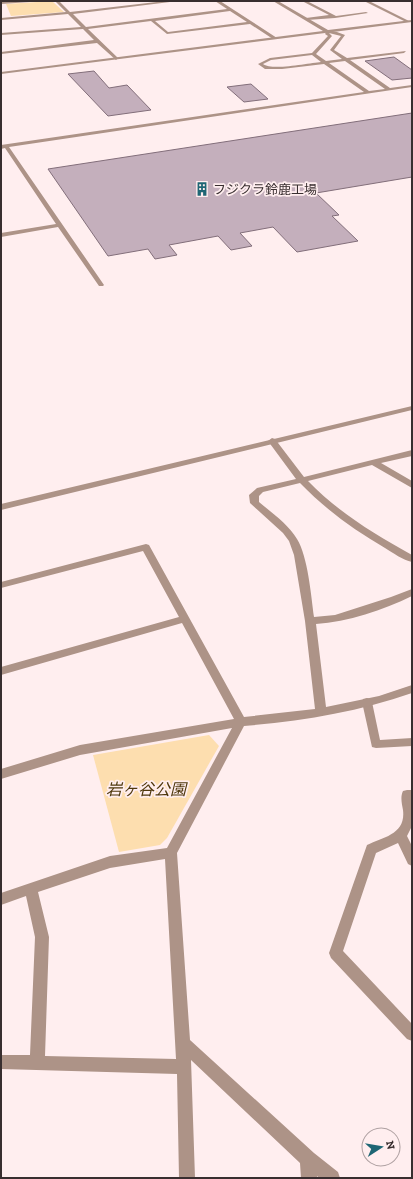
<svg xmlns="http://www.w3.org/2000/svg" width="413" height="1179" viewBox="0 0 413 1179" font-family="'Zilla Slab','Noto Sans JP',serif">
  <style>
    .green { fill: #fddeaf }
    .building { fill: #c4afbc; stroke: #826e7a }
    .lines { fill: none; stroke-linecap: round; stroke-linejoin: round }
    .service { fill: #ad9387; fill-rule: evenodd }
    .minor { fill: #ad9387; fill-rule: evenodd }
    .tertiary { fill: #ad9387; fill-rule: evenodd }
    .labels { text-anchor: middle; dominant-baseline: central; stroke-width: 3.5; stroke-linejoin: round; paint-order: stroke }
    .far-poi-label { font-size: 13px; fill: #382e2f; stroke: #ffeeef; text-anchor: start }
    .park-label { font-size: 16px; font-style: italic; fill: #4f380d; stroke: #ffeeef }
  </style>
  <rect width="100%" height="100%" fill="#ffeeef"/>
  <g class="green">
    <polygon points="52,1 64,12 11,16 6,4"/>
    <polygon points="209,735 219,746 167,838 160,845 119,852 93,755"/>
  </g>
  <g class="building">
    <polygon points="394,57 412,70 412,78 392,80 365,61"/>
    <polygon points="94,71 109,88 127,85 151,110 108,116 68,74"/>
    <polygon points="251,84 268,99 244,102 227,87"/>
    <polygon points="412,113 412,177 316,193 339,215 332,216 358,241 297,252 273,227 240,233 252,246 231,250 218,236 169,245 177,255 155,259 148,249 108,256 48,169"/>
  </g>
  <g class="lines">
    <g class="service">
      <polygon points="302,1 307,1 336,16 366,12 368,13 335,18 307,20 306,18 329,15"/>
      <polygon points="364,1 369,1 409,21 406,22"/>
      <path d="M327,31L337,32L345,35L334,50L347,58L406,51L404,53L350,60L390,88L412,85V87L9,147L104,285L103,286H99L58,227L1,237V233L56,224L5,148L1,149V145L364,92L324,64L282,69H265L258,64L270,58L312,53L328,36L325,34ZM329,33L341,36L330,50L342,59L326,61L316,54L332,36ZM312,55L321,62C309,63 272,71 263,64L271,60ZM345,61L385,89L369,91L329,63Z"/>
      <polygon points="367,698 371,699 372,702 380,740 412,738 412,746 376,748 372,747 362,702 363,699"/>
    </g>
    <g class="minor">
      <polygon points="32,1 30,2 1,4 1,2"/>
      <path d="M55,1H59L70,12L165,1H178L73,14L86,27L227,9L215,1H220L277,38L273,39L250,24L167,34L151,21L88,29L118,58L116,60L97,43L1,54V52L94,40L83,29L1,35V33L81,27L68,14L1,20V18L66,12ZM230,11L247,22L168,32L155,21Z"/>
      <path d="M272,438L275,439L304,477L412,450V456L381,463L412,481V488L372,465L308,481C338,512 374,534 412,555V562C403,560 393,553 385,548C354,530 325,509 300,483L263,492L259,496V502C272,513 288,524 297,539C308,557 311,595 314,617L335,615L391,597L412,589V596C383,610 348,622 316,624L326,707L379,696L412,685V693C358,712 302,721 244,726L177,853L190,1040L314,1153L338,1172L340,1178H319L317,1176V1178H301L300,1163L191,1060L195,1178H179L177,1074L1,1069V1055H30L35,937L26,896L1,905V893L110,856L167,848L232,728L80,755L1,779V769L80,745L234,719L182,623L1,675V667L179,617L143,551L1,588V582L146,544L149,545L244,717L315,709L305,621L294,555L289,541L283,533L250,503L249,495L257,488L296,479L268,441ZM165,859L176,1059L45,1056L49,937L38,892L110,868Z"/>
      <path d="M407,790H412V826L407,836L412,846V866L408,864L398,843L376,853L343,951L412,1024V1041L407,1039L331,958L329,953L367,845C384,837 406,834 403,810C402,804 400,797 403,791Z"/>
    </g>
    <g class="tertiary">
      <polygon points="273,1 278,1 328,30 412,20 412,22 1,74 1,72 323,31"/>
      <polygon points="412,406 412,410 1,510 1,504"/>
    </g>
  </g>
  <defs>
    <symbol id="building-bare" viewBox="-9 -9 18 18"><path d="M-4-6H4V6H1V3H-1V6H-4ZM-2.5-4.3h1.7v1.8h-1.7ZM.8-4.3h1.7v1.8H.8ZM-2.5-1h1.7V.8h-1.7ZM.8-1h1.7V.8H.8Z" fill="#1e6674" stroke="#ffeeef" stroke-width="2.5" paint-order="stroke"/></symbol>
  </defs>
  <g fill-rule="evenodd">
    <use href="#building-bare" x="192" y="179" width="20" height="20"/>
  </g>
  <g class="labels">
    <g class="far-poi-label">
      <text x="213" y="189">フジクラ鈴鹿工場</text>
    </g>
    <g class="park-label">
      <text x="146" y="789">岩ヶ谷公園</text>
    </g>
  </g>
  <rect width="413" height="1179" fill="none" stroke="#382e2f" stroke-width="4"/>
  <g transform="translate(381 1147) rotate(78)"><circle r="19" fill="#ffeeef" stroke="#afa1a2"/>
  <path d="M0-3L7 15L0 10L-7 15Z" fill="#1e6674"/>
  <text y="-6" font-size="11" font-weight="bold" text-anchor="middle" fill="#382e2f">N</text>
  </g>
</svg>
